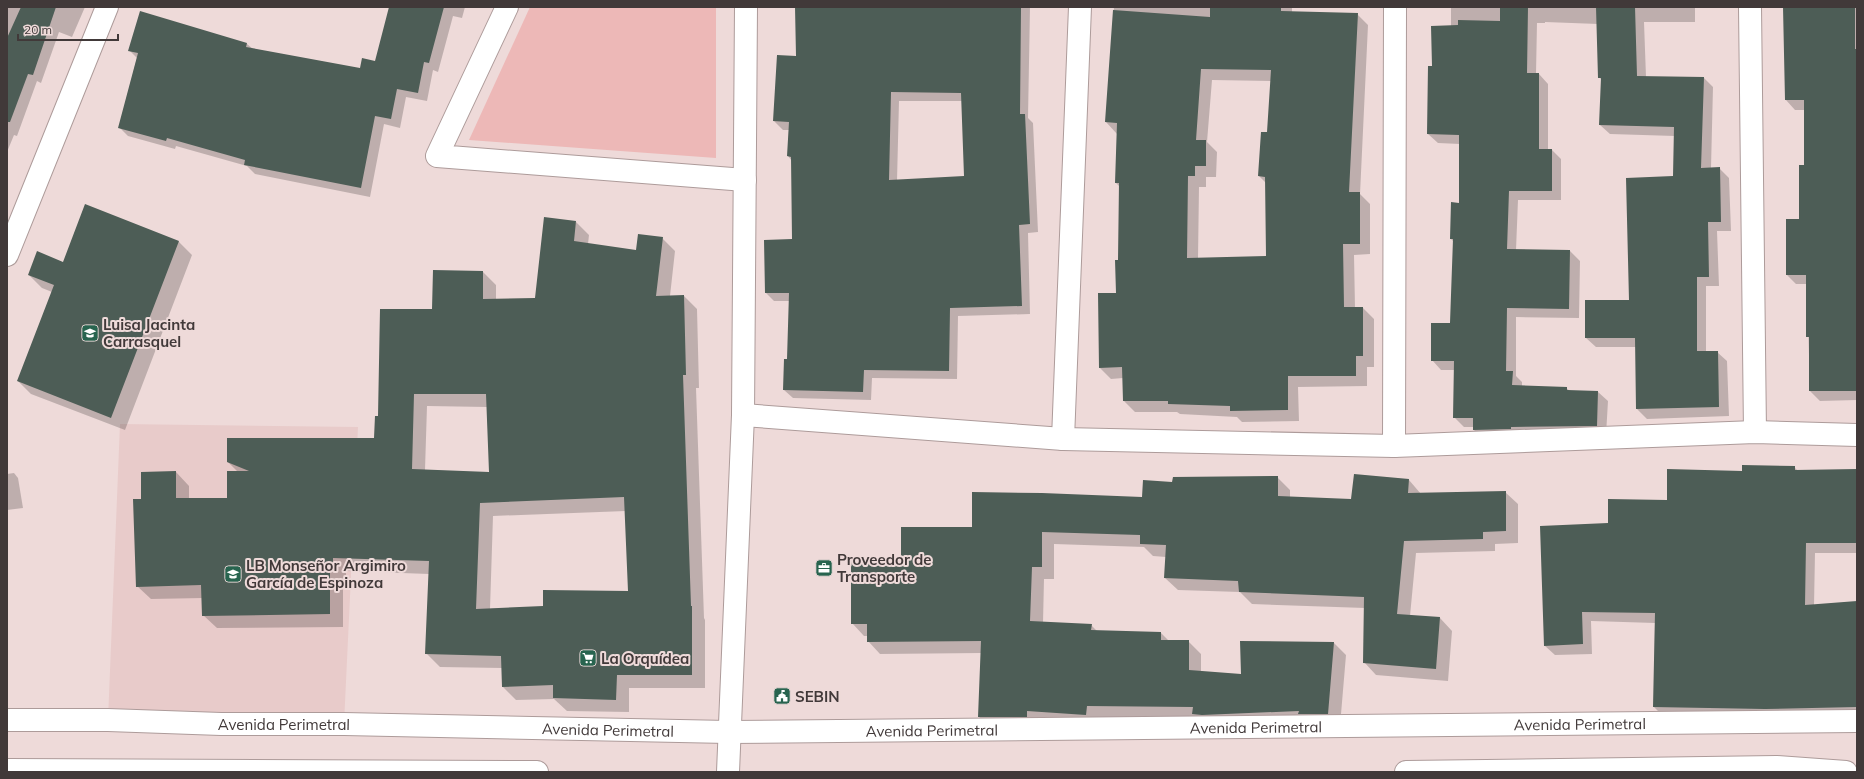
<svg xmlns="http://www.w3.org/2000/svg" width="1864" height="779" viewBox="0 0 1864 779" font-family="Mulish,sans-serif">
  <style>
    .built { fill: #e8cbca }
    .green { fill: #edb8b7 }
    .shadow { fill: #0003; fill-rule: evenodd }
    .building { fill: #4d5d56; fill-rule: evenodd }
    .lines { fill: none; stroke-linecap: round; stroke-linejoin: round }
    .minor-casing { stroke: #ad9b9a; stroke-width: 24 }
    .tertiary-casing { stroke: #ad9b9a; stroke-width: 24 }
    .minor { stroke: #fff; stroke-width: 22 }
    .tertiary { stroke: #fff; stroke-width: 22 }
    .labels { text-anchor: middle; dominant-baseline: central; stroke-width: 4; stroke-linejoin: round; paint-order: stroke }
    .poi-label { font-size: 15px; font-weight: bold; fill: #413939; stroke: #eedad9; text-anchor: start }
    .street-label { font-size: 15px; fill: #413939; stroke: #eedad9 }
  </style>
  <rect width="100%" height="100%" fill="#eedad9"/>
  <polygon class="built" points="120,424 358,427 344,724 108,720"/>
  <polygon class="green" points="530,7 716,7 716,158 469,140"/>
  <g class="shadow">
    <polygon points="7,7 85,7 72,37 59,32 41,83 37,81 17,136 14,135 7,152"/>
    <polygon points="391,7 465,7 462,18 453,16 438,72 433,70 427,101 406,97 400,128 384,124 370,197 255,174 247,166 176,146 175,149 128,136 119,127 137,58 129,50 247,44 253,49 361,69 376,62"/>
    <path d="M796,7H1030L1028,118L1033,123L1038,232L1028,233L1030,314L958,316L957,379L872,378L871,400L793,398L784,390L788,360L790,301H774L766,293L793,240L792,161L788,156L789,130H783L774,121L797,57ZM899,101H963L965,177L897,181Z"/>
    <path d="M1114,7H1292V12L1357,14L1368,25L1360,194L1370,204V254L1354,255L1355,308H1363L1374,319V367H1367V386L1298,387L1299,421L1242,422L1237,417L1180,414L1177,412H1135L1124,401L1123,378L1111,379L1100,368L1117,294L1119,261L1120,187L1116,183L1117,134L1106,122ZM1212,80L1271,81L1268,133L1259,176L1266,183L1267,257L1198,259L1199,187H1206V177H1216L1217,152L1207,142Z"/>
    <polygon points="1451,7 1695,7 1695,22 1644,22 1646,77 1704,78 1713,87 1711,168 1719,168 1729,178 1731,231 1717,231 1719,286 1706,286 1706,352 1717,352 1727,361 1729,416 1647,419 1637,409 1636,347 1596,347 1586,338 1631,301 1674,177 1675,136 1610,134 1600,125 1602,80 1599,77 1598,24 1545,22 1545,23 1537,23 1536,74 1539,74 1548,84 1548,150 1552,150 1561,159 1561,200 1518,200 1516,250 1570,251 1580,261 1579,318 1516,317 1516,376 1522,382 1522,386 1566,388 1570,391 1598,392 1608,401 1606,435 1483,440 1474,430 1474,427 1464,427 1454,417 1455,370 1441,370 1432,360 1451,324 1454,242 1451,239 1460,204 1460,144 1438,143 1428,134 1433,67 1451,26"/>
    <polygon points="1784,7 1857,7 1857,400 1820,401 1810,391 1807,284 1796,284 1787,275 1800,220 1805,166 1805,110 1795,110 1786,100"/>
    <polygon points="85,206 179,242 192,255 125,430 31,394 18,381 52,292 42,288 29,275 64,263"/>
    <path d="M576,222L589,235L588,244L637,251L662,238L675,251L670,296H684L697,309L699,388H696L704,618L705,620V688H629V712L567,711L554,699L516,700L503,687L502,668L440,667L426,653L429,574L346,571V578H343V627L217,628L203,615V598L151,599L137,586L142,500L176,472L189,486V499H228L238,472L228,462L375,439L379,417L433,310L483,272L496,285V300L536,299ZM427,406L487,407L490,473L425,470ZM626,511L629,592L544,607L490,609L493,516Z"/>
    <polygon points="1794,467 1798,471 1857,470 1857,553 1815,553 1814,606 1857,602 1857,717 1664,717 1654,707 1655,623 1591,621 1592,654 1555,655 1545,646 1609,524 1743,472"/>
    <polygon points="14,473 18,478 23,508 7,510 7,474"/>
    <polygon points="1278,478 1290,490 1290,498 1352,500 1409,480 1421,494 1505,492 1518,504 1518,543 1495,544 1495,551 1416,553 1410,616 1440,618 1452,631 1448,681 1376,675 1364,662 1365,608 1252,604 1240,592 1178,590 1165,578 1166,557 1153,556 1144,547 1054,544 1054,579 1044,579 1043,623 1091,625 1098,632 1161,633 1169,641 1188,641 1201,654 1201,672 1242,675 1334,643 1346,655 1340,726 992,729 979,717 982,653 880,654 868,641 868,636 864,636 852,623 902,560 973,528 1143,498 1173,483"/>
  </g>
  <g class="building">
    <polygon points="21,7 56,7 33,75 28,74 10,122 7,122 7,38"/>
    <polygon points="389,7 444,7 429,63 424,62 418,93 397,89 391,119 375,116 361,188 244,165 245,160 167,138 166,141 118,128 138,53 128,51 140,11 247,43 246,47 360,68 362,58 375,61"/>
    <path d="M795,7H1021L1020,114H1025L1030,224L1019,225L1022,306L950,308L949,371L864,370L863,392L783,390L784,359H787L789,293H765L764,240L792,239L791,157L787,156L789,122L773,121L777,55L796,56ZM891,92L961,93L964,176L889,180Z"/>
    <path d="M1210,7H1281V11L1358,13L1349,192H1360V244H1343L1344,307H1363V356H1356V376H1288V410L1230,411V406L1168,404V401H1123L1122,367L1099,368L1098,293H1116L1115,260H1118L1119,183H1115L1117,123L1105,122L1113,10L1210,17ZM1201,69L1271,70L1267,132H1261L1258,176L1265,177L1266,256L1187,258L1188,176H1195V166H1206V140H1196Z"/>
    <polygon points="1500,7 1528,7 1527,73 1539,73 1539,149 1552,149 1552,191 1509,191 1507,249 1570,250 1569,309 1507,308 1506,371 1513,371 1512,385 1567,387 1567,390 1598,391 1597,426 1511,427 1511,429 1473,430 1473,418 1453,418 1454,361 1431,361 1431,323 1450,323 1453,239 1450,239 1451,202 1459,203 1459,135 1427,134 1428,66 1432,66 1431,26 1458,25 1458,20 1500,21"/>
    <polygon points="1596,7 1635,7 1637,76 1704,77 1701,168 1720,167 1721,222 1708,222 1709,277 1697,277 1697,351 1718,351 1719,407 1636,409 1635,338 1585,338 1585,300 1629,300 1626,178 1673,176 1674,127 1599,125 1601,78 1598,78"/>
    <polygon points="1783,7 1855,7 1855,49 1857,49 1857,391 1809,391 1809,337 1806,337 1806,275 1786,275 1786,219 1799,219 1799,165 1804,165 1804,100 1785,100"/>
    <polygon points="85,204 179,241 111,418 17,381 54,285 28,275 37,251 63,262"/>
    <path d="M544,217L576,221L574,241L636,250L638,234L663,237L656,296L684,295L686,375H683L691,606H692V675H617L616,700L553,698V685L502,687L501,656L425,654L429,561L333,558V566H330V614L202,616L201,585L136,587L133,499H141V472L176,471V498H227V471H249L227,462V438H374L375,416H378L380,309H432L433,270L483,271V299L535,298ZM414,394H486L489,472L412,469ZM624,497L628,591L543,590V606L476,609L480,503Z"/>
    <polygon points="1742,465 1795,466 1795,470 1857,469 1857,543 1806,543 1805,605 1857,601 1857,707 1765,709 1653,707 1655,613 1582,612 1583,644 1544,646 1540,526 1608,523 1608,499 1667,500 1667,469 1742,471"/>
    <polygon points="1354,474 1409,479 1408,493 1506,491 1506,531 1483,532 1483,539 1404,541 1397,614 1440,617 1436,669 1363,663 1364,597 1239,592 1238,581 1164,578 1166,545 1140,544 1140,535 1042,532 1042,567 1032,567 1030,621 1092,624 1091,630 1161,632 1161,640 1189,640 1189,670 1241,674 1240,641 1334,642 1328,714 1298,714 1299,711 1202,715 1192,714 1193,707 1087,706 1086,715 1027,711 1027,717 978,717 981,641 867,642 867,624 851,624 851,560 901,559 901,527 972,527 972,492 1042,493 1142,497 1143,480 1172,482 1173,477 1278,476 1278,496 1351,499"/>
  </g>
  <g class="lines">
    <defs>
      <g id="minor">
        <polyline points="507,7 437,156 745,180"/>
        <polyline points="1750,7 1755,432"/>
        <polyline points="7,255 107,7"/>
        <polyline points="743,415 1063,439 1394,446 1755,432 1857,435"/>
        <polyline points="1063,439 1080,7"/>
        <polyline points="1394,446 1395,7"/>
        <polyline points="728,772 743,415 746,7"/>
      </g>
      <g id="tertiary">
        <path id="s1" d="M7,720H108L221,724H344L728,732L1857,721"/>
        <polyline points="7,770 537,772"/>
        <polyline points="1406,772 1777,767 1846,772"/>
      </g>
    </defs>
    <use href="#minor" class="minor-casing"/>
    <use href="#tertiary" class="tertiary-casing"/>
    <use href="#minor" class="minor"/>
    <use href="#tertiary" class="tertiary"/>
  </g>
  <defs>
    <symbol id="school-square" viewBox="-11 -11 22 22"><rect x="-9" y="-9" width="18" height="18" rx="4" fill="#28644f" stroke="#eedad9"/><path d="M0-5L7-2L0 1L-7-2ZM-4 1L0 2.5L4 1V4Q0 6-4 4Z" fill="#fff"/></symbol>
    <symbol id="office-square" viewBox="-11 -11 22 22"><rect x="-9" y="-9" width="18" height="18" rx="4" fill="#28644f" stroke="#eedad9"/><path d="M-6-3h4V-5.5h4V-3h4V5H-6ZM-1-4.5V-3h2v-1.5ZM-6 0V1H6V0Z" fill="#fff"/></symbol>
    <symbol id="supermarket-square" viewBox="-11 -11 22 22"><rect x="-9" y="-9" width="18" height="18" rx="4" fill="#28644f" stroke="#eedad9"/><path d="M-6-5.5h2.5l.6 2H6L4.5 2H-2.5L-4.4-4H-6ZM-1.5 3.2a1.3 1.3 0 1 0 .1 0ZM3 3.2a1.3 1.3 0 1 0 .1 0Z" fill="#fff"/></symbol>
    <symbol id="civic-square" viewBox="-11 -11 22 22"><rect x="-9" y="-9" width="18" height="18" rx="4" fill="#28644f" stroke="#eedad9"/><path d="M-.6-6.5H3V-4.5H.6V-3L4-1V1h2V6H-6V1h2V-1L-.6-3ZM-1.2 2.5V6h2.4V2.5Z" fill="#fff"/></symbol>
  </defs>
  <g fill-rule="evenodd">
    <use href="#school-square" x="80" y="323" width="20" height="20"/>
    <use href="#office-square" x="814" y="558" width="20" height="20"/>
    <use href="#school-square" x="223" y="564" width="20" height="20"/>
    <use href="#supermarket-square" x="578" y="648" width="20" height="20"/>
    <use href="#civic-square" x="772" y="686" width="20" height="20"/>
  </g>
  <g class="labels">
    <g class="poi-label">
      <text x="103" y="324">Luisa Jacinta<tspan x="103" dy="17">Carrasquel</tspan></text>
      <text x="837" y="559">Proveedor de<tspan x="837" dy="17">Transporte</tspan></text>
      <text x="246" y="565">LB Monseñor Argimiro<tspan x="246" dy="17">García de Espinoza</tspan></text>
      <text x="601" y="658">La Orquídea</text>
      <text x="795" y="696">SEBIN</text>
    </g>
    <g class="street-label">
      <text stroke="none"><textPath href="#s1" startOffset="277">Avenida Perimetral</textPath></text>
      <text stroke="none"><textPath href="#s1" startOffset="1573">Avenida Perimetral</textPath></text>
      <text stroke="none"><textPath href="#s1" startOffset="1249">Avenida Perimetral</textPath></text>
      <text stroke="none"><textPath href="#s1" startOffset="601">Avenida Perimetral</textPath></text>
      <text stroke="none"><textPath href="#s1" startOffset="925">Avenida Perimetral</textPath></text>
    </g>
  </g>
  <rect width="1864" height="779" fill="none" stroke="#413939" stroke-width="16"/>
  <path d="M18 34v6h100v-6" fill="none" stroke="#413939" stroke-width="2"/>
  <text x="24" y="34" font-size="12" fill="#413939" stroke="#eedad9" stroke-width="3" paint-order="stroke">20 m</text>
</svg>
